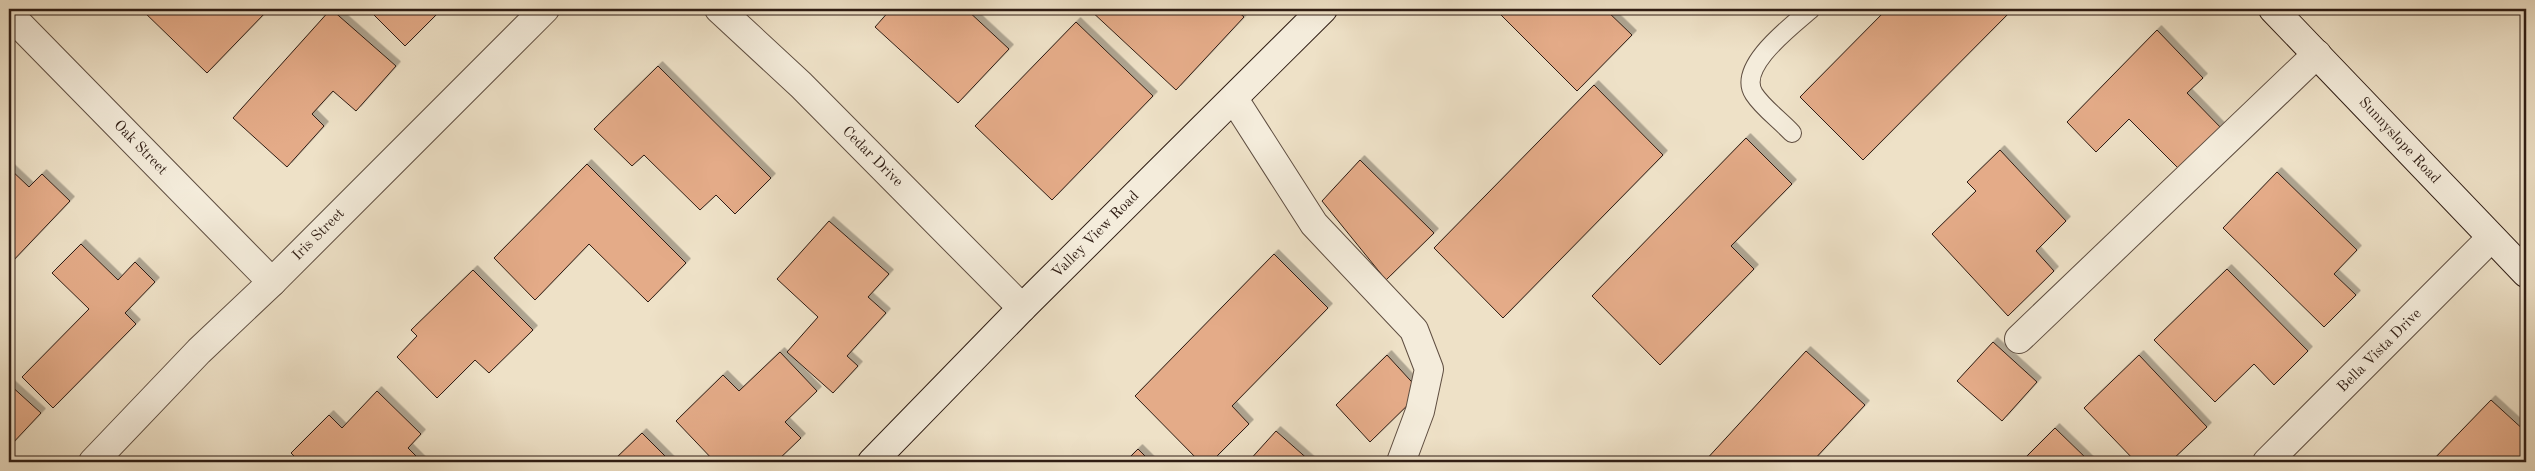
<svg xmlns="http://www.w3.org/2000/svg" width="2535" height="471" viewBox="0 0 2535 471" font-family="'Old Standard TT',serif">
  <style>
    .building { fill: #e4ab88; stroke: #2f1d14; filter: url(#shadow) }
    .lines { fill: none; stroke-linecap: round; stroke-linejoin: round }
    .lane-casing { stroke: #5f4e41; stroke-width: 20 }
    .street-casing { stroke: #5f4e41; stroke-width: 30 }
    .secondary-casing { stroke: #2f1d14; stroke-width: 30 }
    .lane { stroke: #f4ecdb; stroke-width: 18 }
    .street { stroke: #f4ecdb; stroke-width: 28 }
    .secondary { stroke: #f4ecdb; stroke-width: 28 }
    .labels { text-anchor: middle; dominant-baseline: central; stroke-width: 4.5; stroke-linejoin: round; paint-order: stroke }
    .street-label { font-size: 15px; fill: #2f1d14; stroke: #f4ecdb }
  </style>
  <defs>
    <filter id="shadow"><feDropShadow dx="4.5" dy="-4.5" stdDeviation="0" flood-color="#0004"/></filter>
  </defs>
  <rect width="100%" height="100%" fill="#eee1c7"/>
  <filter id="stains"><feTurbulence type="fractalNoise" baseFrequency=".004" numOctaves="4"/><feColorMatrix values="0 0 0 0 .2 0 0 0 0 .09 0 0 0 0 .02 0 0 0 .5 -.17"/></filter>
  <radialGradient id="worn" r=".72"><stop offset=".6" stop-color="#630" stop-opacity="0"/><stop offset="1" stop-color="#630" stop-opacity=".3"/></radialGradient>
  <g class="building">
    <polygon points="141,9 262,9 266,12 207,73"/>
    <polygon points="331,9 396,66 356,111 333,91 312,114 324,126 287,167 233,118"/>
    <polygon points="368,9 442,9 405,46"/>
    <polygon points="891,9 966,9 1009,49 958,103 875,27"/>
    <polygon points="1089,9 1173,9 1176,12 1179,9 1235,9 1244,17 1176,90"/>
    <polygon points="1495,9 1605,9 1632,35 1577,91"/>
    <polygon points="1887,9 2013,9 1863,160 1800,97"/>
    <polygon points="1076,22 1153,96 1052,200 975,126"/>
    <polygon points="2157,30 2203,78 2187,93 2224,131 2183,173 2129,119 2096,152 2067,122"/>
    <polygon points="658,66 771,178 735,214 716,195 700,210 644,155 632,166 594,129"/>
    <polygon points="1594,85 1663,155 1503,318 1434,248"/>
    <polygon points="1746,138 1792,184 1731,246 1754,269 1660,365 1592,296"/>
    <polygon points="2000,150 2066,221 2036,251 2054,271 2008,316 1932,234 1976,191 1967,182"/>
    <polygon points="1360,160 1434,233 1386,280 1322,201"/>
    <polygon points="587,164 686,263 648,302 589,244 535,300 494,258"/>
    <polygon points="9,168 29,187 42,174 70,201 9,265"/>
    <polygon points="2277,172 2357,250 2334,274 2356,295 2324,327 2223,228"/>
    <polygon points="829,221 889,274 868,297 886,313 847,356 858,366 833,393 787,352 818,317 777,279"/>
    <polygon points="81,244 118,280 135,262 155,282 125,313 136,324 53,408 22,377 89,309 52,273"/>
    <polygon points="1274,254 1328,308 1232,406 1249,424 1211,462 1200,462 1135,396"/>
    <polygon points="2227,269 2308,351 2274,385 2254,364 2215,402 2154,340"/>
    <polygon points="473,270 533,330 489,373 475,360 437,398 397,357 417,336 411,330"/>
    <polygon points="1993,342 2037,382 2002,421 1957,381"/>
    <polygon points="1806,351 1865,405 1812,462 1704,462"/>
    <polygon points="780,352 817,391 785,422 801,438 776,462 715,462 676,421 723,375 739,391"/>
    <polygon points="1387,355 1421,392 1370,442 1336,405"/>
    <polygon points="2139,355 2207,427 2170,462 2136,462 2084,408"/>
    <polygon points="9,384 41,413 10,446 9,445"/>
    <polygon points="377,391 421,434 408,448 422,462 300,462 291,453 329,415 342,428"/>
    <polygon points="2491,400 2526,432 2526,453 2517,462 2431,462"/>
    <polygon points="2055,428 2090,462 2021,462"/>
    <polygon points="1276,431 1311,462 1248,462"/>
    <polygon points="642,433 671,462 612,462"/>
    <polygon points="1138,449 1151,462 1125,462"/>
  </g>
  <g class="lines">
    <defs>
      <path id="lane" d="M1792,133C1780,120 1763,108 1754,94C1736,67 1793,25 1811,9"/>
      <g id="street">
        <polyline points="719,9 801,85 1022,308"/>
        <polyline points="9,14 272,282"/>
        <polyline points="1234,99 1314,224 1414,330 1429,369 1420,411 1401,462"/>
        <polyline points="2019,339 2317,54"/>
        <polyline points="93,462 199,351 272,282 545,9"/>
        <polyline points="2267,462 2491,238"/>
      </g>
      <g id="secondary">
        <polyline points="2273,9 2526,273"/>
        <polyline points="872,462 1022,308 1323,9"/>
      </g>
    </defs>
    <use href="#lane" class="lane-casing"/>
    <use href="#street" class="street-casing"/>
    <use href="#secondary" class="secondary-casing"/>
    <use href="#lane" class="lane"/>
    <use href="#street" class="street"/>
    <use href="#secondary" class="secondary"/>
  </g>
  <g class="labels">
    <g class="street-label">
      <text transform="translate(2399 141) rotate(47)">Sunnyslope Road</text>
      <text transform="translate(140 148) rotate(46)">Oak Street</text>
      <text transform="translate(872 157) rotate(45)">Cedar Drive</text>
      <text transform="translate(319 235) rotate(-45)">Iris Street</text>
      <text transform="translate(1096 235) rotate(-45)">Valley View Road</text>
      <text transform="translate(2380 351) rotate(-45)">Bella Vista Drive</text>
    </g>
  </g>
  <rect width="2535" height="471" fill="none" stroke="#eee1c7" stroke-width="30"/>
  <rect x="10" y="10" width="2515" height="451" fill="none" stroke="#2f1d14" stroke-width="2.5"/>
  <rect x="15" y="15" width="2505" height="441" fill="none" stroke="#2f1d14"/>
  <rect width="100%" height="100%" filter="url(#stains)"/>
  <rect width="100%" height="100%" fill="url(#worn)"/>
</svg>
